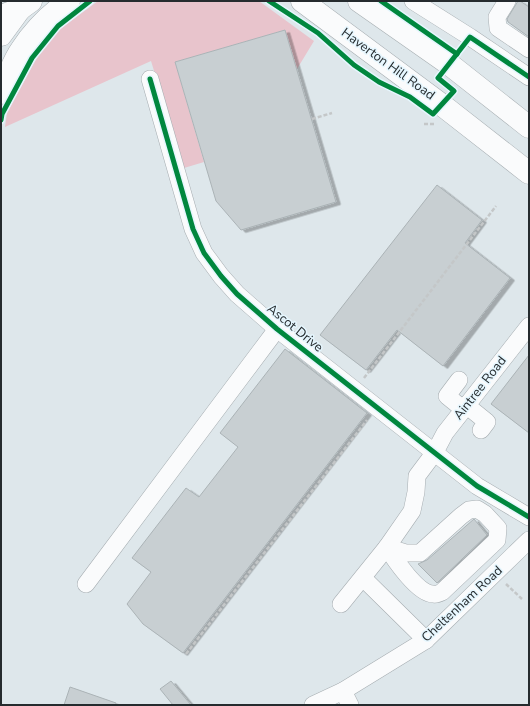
<svg xmlns="http://www.w3.org/2000/svg" width="530" height="706" viewBox="0 0 530 706" font-family="'Nunito Sans',sans-serif">
  <style>
    .green { fill: #e8c4cc }
    .building { fill: #c8cfd2; stroke: #abb3b6; filter: url(#shadow) }
    .lines { fill: none; stroke-linecap: round; stroke-linejoin: round }
    .minor-casing { stroke: #a6adb1; stroke-width: 18 }
    .major-casing { stroke: #a6adb1; stroke-width: 23 }
    .highway-casing { stroke: #a6adb1; stroke-width: 23 }
    .path { stroke: #c4c7c8; stroke-width: 2.5; stroke-dasharray: 4 2; stroke-linecap: butt }
    .minor { stroke: #fafbfc; stroke-width: 17 }
    .major { stroke: #fafbfc; stroke-width: 22 }
    .highway { stroke: #fafbfc; stroke-width: 22 }
    .cycleway-casing { stroke: #e5f6fe; stroke-width: 8 }
    .cycleway { stroke: #00873e; stroke-width: 5 }
    .labels { text-anchor: middle; dominant-baseline: central; stroke-width: 3; stroke-linejoin: round; paint-order: stroke }
    .street-label { font-size: 13px; fill: #252b2e; stroke: #e5f6fe }
  </style>
  <defs>
    <filter id="shadow"><feDropShadow dx="4.5" dy="2.5" stdDeviation="0" flood-color="#0004"/></filter>
  </defs>
  <rect width="100%" height="100%" fill="#dee7eb"/>
  <polygon class="green" points="98,1 259,1 314,41 297,69 285,30 175,62 204,162 184,168 151,61 5,127 7,113 34,63 47,42 60,29"/>
  <g class="building">
    <polygon points="518,1 520,1 529,7 529,37 508,22 507,19"/>
    <polygon points="285,30 336,202 241,230 216,201 175,62"/>
    <polygon points="437,185 482,220 465,243 510,278 443,366 397,330 366,370 320,335"/>
    <polygon points="285,349 367,413 183,653 143,624 127,604 151,572 132,558 186,488 199,497 238,447 220,433"/>
    <polygon points="529,355 529,433 491,404"/>
    <polygon points="474,519 487,535 437,583 418,564 427,560"/>
    <polygon points="171,681 191,705 173,705 160,689"/>
    <polygon points="70,687 116,703 116,705 64,705"/>
  </g>
  <g class="lines">
    <defs>
      <g id="minor">
        <polyline points="413,1 470,37 529,77"/>
        <polyline points="507,1 497,17 498,28 529,49"/>
        <polyline points="150,79 193,229 204,253 221,276 237,294 277,329 477,486 529,517"/>
        <polyline points="459,380 447,396 463,409"/>
        <polyline points="466,405 487,422 481,430"/>
        <path d="M477,509L485,514L498,528L497,540L442,592C440,593 436,595 433,594C418,594 394,559 387,547L406,553H420L461,516L469,510Z"/>
        <polyline points="363,578 426,640"/>
        <polyline points="86,584 277,329"/>
        <polyline points="341,604 387,547 412,511 416,492 417,476 435,452 445,433 529,326"/>
        <polyline points="343,691 350,705"/>
        <polyline points="313,705 343,691 426,640 529,540"/>
      </g>
      <g id="major">
        <polyline points="302,1 442,105 529,173"/>
        <polyline points="359,1 449,64 529,127"/>
        <polyline points="1,16 20,9 31,1"/>
      </g>
      <g id="highway">
        <polyline points="1,35 20,9"/>
        <path d="M1,93C7,79 12,63 21,50C34,30 50,14 69,1"/>
      </g>
    </defs>
    <use href="#minor" class="minor-casing"/>
    <use href="#major" class="major-casing"/>
    <use href="#highway" class="highway-casing"/>
    <g class="path">
      <polyline points="312,119 332,113"/>
      <polyline points="424,124 435,124"/>
      <polyline points="364,378 496,206"/>
      <polyline points="506,584 522,599"/>
      <polyline points="186,654 367,420"/>
    </g>
    <use href="#minor" class="minor"/>
    <use href="#major" class="major"/>
    <use href="#highway" class="highway"/>
    <defs>
      <g id="cycleway">
        <polyline points="269,1 318,33 354,65 379,82 410,97 433,114 454,91 438,78 470,37 529,77"/>
        <polyline points="381,1 457,54"/>
        <polyline points="150,79 193,229 204,253 221,276 237,294 277,329 477,486 529,517"/>
        <polyline points="1,120 2,114 32,58 58,26 90,1"/>
      </g>
    </defs>
    <use href="#cycleway" class="cycleway-casing"/>
    <use href="#cycleway" class="cycleway"/>
  </g>
  <g class="labels">
    <g class="street-label">
      <text transform="translate(388 64) rotate(36)">Haverton Hill Road</text>
      <text transform="translate(295 328) rotate(39)">Ascot Drive</text>
      <text transform="translate(480 388) rotate(-52)">Aintree Road</text>
      <text transform="translate(462 604) rotate(-43)">Cheltenham Road</text>
    </g>
  </g>
  <rect width="530" height="706" fill="none" stroke="#252b2e" stroke-width="4"/>
</svg>
